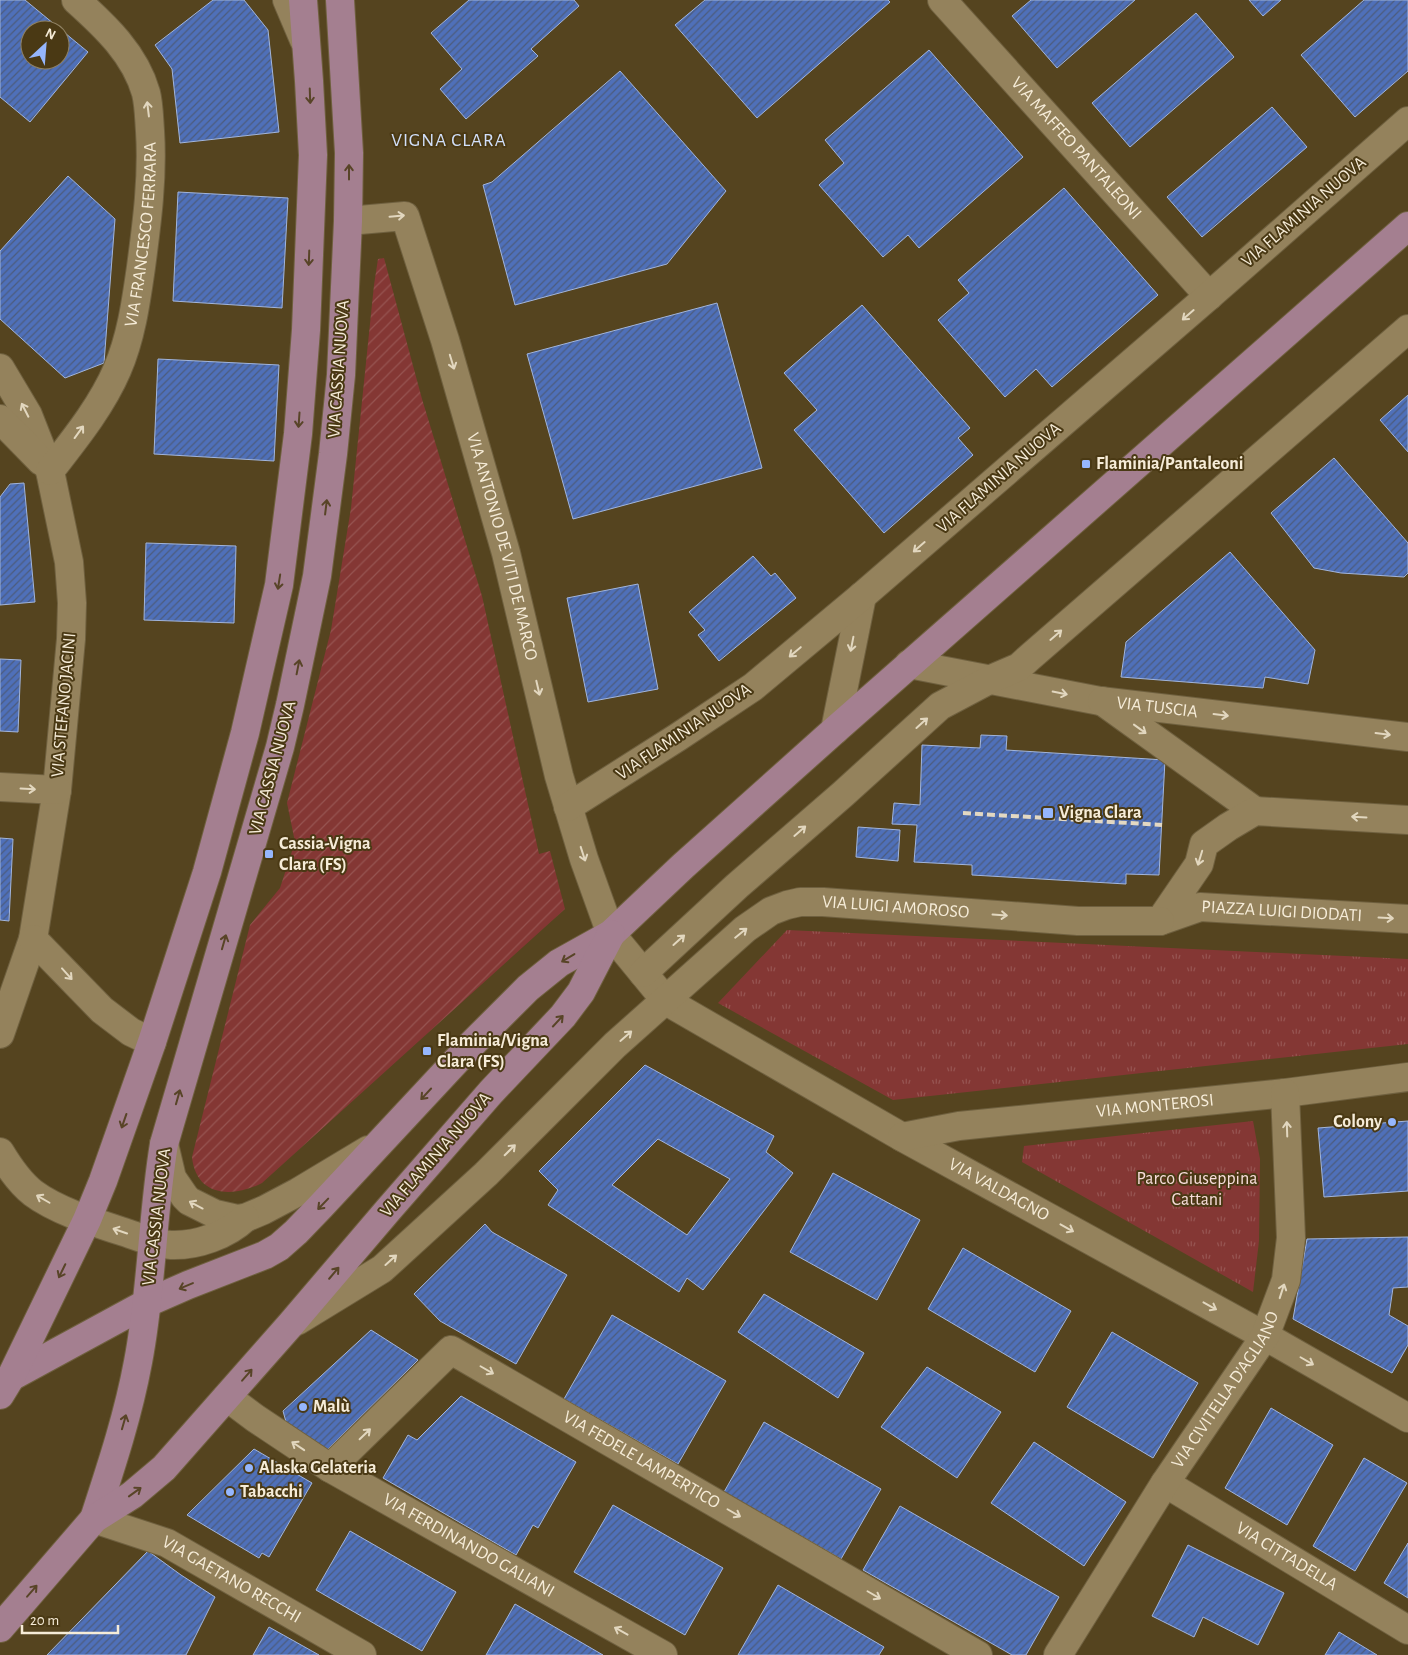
<svg xmlns="http://www.w3.org/2000/svg" width="1408" height="1655" viewBox="0 0 1408 1655" font-family="'Alegreya Sans',sans-serif">
  <style>
    .grass { fill: url(#grass-tufts) }
    .garden { fill: url(#garden-furrows) }
    .building { fill: url(#building-hatch); stroke: #a2b5db; fill-rule: evenodd }
    .lines { fill: none; stroke-linecap: round; stroke-linejoin: round }
    .minor-casing { stroke: #6f603f; stroke-width: 30 }
    .major-casing { stroke: #6f603f; stroke-width: 30 }
    .minor { stroke: #94825c; stroke-width: 28 }
    .major { stroke: #a47f90; stroke-width: 28 }
    .rail { stroke: #e3d8c2; stroke-width: 4; stroke-dasharray: 8 4; stroke-linecap: butt }
    .oneway { stroke: #584427 }
    .oneway2 { stroke: #e2d7bf }
    .poi-dot { fill: #95b6fd; stroke: #4a3914; stroke-width: 2 }
    .labels { text-anchor: middle; dominant-baseline: central; stroke-width: 4; stroke-linejoin: round; paint-order: stroke }
    .street-label { font-size: 18px; fill: #f6ecd8; stroke: #4a3914 }
    .poi-label { font-size: 18px; font-weight: bold; fill: #f6ecd8; stroke: #4a3914; text-anchor: start }
    .park-label { font-size: 18px; fill: #f8dddb; stroke: #4a3914 }
    .neighbourhood-label { font-size: 19px; letter-spacing: 1px; fill: #d2e0fb; stroke: #4a3914 }
  </style>
  <defs>
    <pattern id="grass-tufts" width="24" height="20" patternUnits="userSpaceOnUse" patternTransform="scale(1.25)"><rect width="24" height="20" fill="#843734"/><path d="M3 7l-1-3M5 7V3M7 7l1-3M15 17l-1-3M17 17v-4M19 17l1-3" fill="none" stroke="#965451"/></pattern>
    <pattern id="garden-furrows" width="10" height="10" patternUnits="userSpaceOnUse" patternTransform="scale(1.25)"><rect width="10" height="10" fill="#843734"/><path d="M-1 1l2-2M0 10L10 0M9 11l2-2" fill="none" stroke="#965451"/></pattern>
    <pattern id="building-hatch" width="6" height="6" patternUnits="userSpaceOnUse" patternTransform="scale(1.25)"><rect width="6" height="6" fill="#4f70b9"/><path d="M-1 1l2-2M0 6l6-6M5 7l2-2" fill="none" stroke="#4c5c7d"/></pattern>
  </defs>
  <rect width="100%" height="100%" fill="#55441f"/>
  <g class="grass">
    <polygon points="787,930 1408,959 1408,1044 893,1100 718,1003"/>
    <polygon points="1253,1121 1260,1159 1259,1241 1253,1292 1022,1162 1024,1146"/>
  </g>
  <path class="garden" d="M384,258L422,399L482,596L539,854L550,851L565,909L262,1183C233,1198 196,1197 192,1157L250,925L280,888L295,842L287,803L331,630L351,508L374,285L378,259Z"/>
  <g class="building">
    <path d="M0,0H25L88,52L30,122L0,97ZM30,30H60V60H30Z"/>
    <polygon points="213,0 244,0 268,30 279,132 180,143 172,69 155,45"/>
    <polygon points="469,0 574,0 579,6 531,49 538,56 466,119 440,89 462,69 431,33"/>
    <polygon points="705,0 888,0 890,2 757,118 675,25"/>
    <polygon points="1031,0 1135,0 1057,68 1012,16"/>
    <polygon points="1249,0 1281,0 1263,16"/>
    <polygon points="1364,0 1408,0 1408,71 1355,117 1301,55"/>
    <polygon points="1196,13 1234,57 1130,147 1092,103"/>
    <polygon points="929,50 1023,157 919,248 908,235 883,257 819,185 844,163 825,140"/>
    <polygon points="620,71 726,191 667,264 515,305 483,185 492,182"/>
    <polygon points="1272,107 1307,147 1202,237 1167,197"/>
    <polygon points="68,176 115,219 104,363 65,378 0,319 0,251"/>
    <polygon points="1064,188 1158,295 1052,387 1036,369 1005,397 938,320 969,293 958,280"/>
    <polygon points="178,192 288,198 282,308 173,301"/>
    <polygon points="717,303 762,468 573,519 527,354"/>
    <polygon points="862,305 970,428 958,438 973,455 884,533 794,430 817,410 784,373"/>
    <polygon points="158,359 279,365 274,461 154,454"/>
    <polygon points="1408,395 1408,452 1380,420"/>
    <polygon points="1334,458 1408,543 1408,573 1404,577 1341,573 1314,568 1271,513"/>
    <polygon points="24,483 35,602 0,605 0,497 10,484"/>
    <polygon points="146,543 236,546 234,623 144,620"/>
    <polygon points="1230,552 1315,650 1308,684 1265,677 1263,688 1121,677 1126,642"/>
    <polygon points="753,556 771,576 775,573 796,598 719,661 698,635 705,630 689,612"/>
    <polygon points="638,584 658,689 588,702 567,598"/>
    <polygon points="0,659 21,660 18,732 0,731"/>
    <polygon points="981,735 1007,736 1006,750 1165,760 1159,875 1126,874 1126,884 972,875 972,865 914,862 917,825 892,824 893,813 894,803 920,805 922,745 980,748"/>
    <polygon points="858,827 900,830 898,861 856,857"/>
    <polygon points="0,838 13,839 9,921 0,920"/>
    <path d="M645,1065L774,1136L766,1152L793,1173L703,1290L687,1278L679,1292L548,1205L558,1190L539,1171ZM658,1139L730,1179L687,1235L612,1185Z"/>
    <polygon points="1408,1121 1408,1191 1324,1197 1318,1128"/>
    <polygon points="833,1173 920,1220 877,1300 790,1252"/>
    <polygon points="485,1224 492,1232 567,1275 516,1364 440,1321 414,1294"/>
    <polygon points="1408,1237 1408,1287 1393,1288 1389,1315 1408,1326 1408,1345 1392,1373 1293,1319 1307,1239"/>
    <polygon points="963,1248 1071,1311 1035,1372 928,1309"/>
    <polygon points="764,1294 864,1353 838,1398 738,1332"/>
    <polygon points="612,1315 726,1381 678,1464 564,1399"/>
    <polygon points="371,1330 418,1360 327,1450 288,1429 283,1411"/>
    <polygon points="1112,1332 1198,1383 1153,1458 1067,1407"/>
    <polygon points="927,1367 1001,1412 957,1478 881,1427"/>
    <polygon points="461,1396 576,1462 538,1528 533,1525 516,1555 383,1478 408,1435 417,1440"/>
    <polygon points="1271,1408 1333,1445 1287,1525 1225,1488"/>
    <polygon points="764,1422 881,1489 841,1559 724,1492"/>
    <polygon points="1034,1442 1126,1502 1084,1566 991,1503"/>
    <polygon points="254,1449 312,1483 269,1557 262,1553 259,1558 187,1515"/>
    <polygon points="1364,1458 1407,1483 1355,1571 1313,1546"/>
    <polygon points="613,1505 723,1568 685,1635 574,1572"/>
    <polygon points="900,1506 1059,1597 1026,1655 1012,1655 863,1570"/>
    <polygon points="350,1531 456,1592 422,1651 316,1590"/>
    <polygon points="1408,1543 1408,1598 1384,1583"/>
    <polygon points="1188,1545 1284,1593 1258,1645 1203,1617 1194,1637 1152,1616"/>
    <polygon points="148,1551 181,1575 215,1597 186,1655 47,1655"/>
    <polygon points="778,1585 884,1647 879,1655 738,1655"/>
    <polygon points="515,1604 603,1655 486,1655"/>
    <polygon points="269,1627 319,1655 253,1655"/>
    <polygon points="1339,1632 1377,1655 1325,1655"/>
  </g>
  <g class="lines">
    <defs>
      <g id="minor">
        <polyline points="287,0 304,40"/>
        <path id="s1" d="M942,0L1209,296"/>
        <path id="s2" d="M348,221L405,216L445,340L506,553L559,776L584,859L611,934L666,1001L902,1137L1265,1336L1408,1418"/>
        <polyline points="0,368 28,415 50,471 69,562 72,603 71,639 57,790 33,939 0,1034"/>
        <polyline points="0,419 41,461"/>
        <path id="s3" d="M50,471C74,440 101,407 117,370C131,338 136,302 141,267C147,222 153,177 150,131C149,118 149,105 146,93C135,54 105,26 76,0"/>
        <path id="s4" d="M909,664L1100,701L1408,737"/>
        <polyline points="1102,701 1255,811"/>
        <polyline points="835,730 862,596"/>
        <polyline points="0,787 57,790"/>
        <polyline points="568,807 678,737 753,687 862,596 1209,296 1408,121"/>
        <path id="s5" d="M1408,820L1255,811L1228,827L1204,844L1199,864L1160,921L1200,907L1408,919"/>
        <polyline points="33,939 102,1010 131,1032 152,1042"/>
        <polyline points="643,973 737,886 843,794 940,706 991,679 1019,667 1030,657 1408,329"/>
        <path id="s6" d="M902,1137L959,1126L1285,1093L1408,1077"/>
        <polyline points="164,1144 172,1178 185,1197 189,1201 215,1214 237,1219 245,1218 264,1210 298,1192 368,1150"/>
        <path d="M0,1152C9,1167 19,1182 33,1193C57,1211 96,1223 124,1232C139,1237 155,1244 171,1245C197,1246 227,1235 245,1218"/>
        <path id="s7" d="M297,1321L382,1269L486,1174L615,1045L745,929L771,911L787,905L800,902H823L1078,921H1160"/>
        <path id="s8" d="M227,1397L255,1418L330,1468L663,1655"/>
        <path id="s9" d="M330,1468L451,1350L978,1655"/>
        <path id="s10" d="M1165,1483L1408,1630"/>
        <path id="s11" d="M94,1519L167,1543L362,1655"/>
        <path id="s12" d="M1058,1655L1165,1483L1265,1336L1286,1280L1291,1238L1285,1093"/>
      </g>
      <g id="major">
        <polyline points="11,1377 147,1303 188,1285 265,1255 279,1247 296,1232 321,1206 472,1044 528,988 559,963 611,934 683,866 835,730 1408,226"/>
        <polyline points="0,1395 11,1377 87,1220 103,1181 152,1042 207,872 245,733 279,585 298,434 306,330 313,155 309,81 303,0"/>
        <path d="M94,1519C111,1467 128,1416 138,1362C152,1290 152,1216 164,1144L280,747L290,705L317,576L333,454L341,375L348,221L349,153L340,0"/>
        <polyline points="0,1628 94,1519 132,1495 164,1468 291,1324 389,1209 491,1092 563,1016 581,992 611,934"/>
      </g>
    </defs>
    <use href="#minor" class="minor-casing"/>
    <use href="#major" class="major-casing"/>
    <use href="#minor" class="minor"/>
    <use href="#major" class="major"/>
    <polyline class="rail" points="963,813 1162,825"/>
  </g>
  <defs><path id="oneway-shaft" d="M-6 0H5M1.5-3L5.5 0L1.5 3" fill="none" stroke-width="1.6" stroke-linecap="round" stroke-linejoin="round" transform="scale(1.25)"/></defs>
  <g class="oneway">
    <use href="#oneway-shaft" transform="translate(310 96) rotate(88)"/>
    <use href="#oneway-shaft" transform="translate(349 172) rotate(-90)"/>
    <use href="#oneway-shaft" transform="translate(309 258) rotate(92)"/>
    <use href="#oneway-shaft" transform="translate(299 420) rotate(94)"/>
    <use href="#oneway-shaft" transform="translate(326 507) rotate(-83)"/>
    <use href="#oneway-shaft" transform="translate(279 582) rotate(99)"/>
    <use href="#oneway-shaft" transform="translate(298 667) rotate(-79)"/>
    <use href="#oneway-shaft" transform="translate(224 942) rotate(-74)"/>
    <use href="#oneway-shaft" transform="translate(568 958) rotate(149)"/>
    <use href="#oneway-shaft" transform="translate(558 1021) rotate(-47)"/>
    <use href="#oneway-shaft" transform="translate(426 1094) rotate(133)"/>
    <use href="#oneway-shaft" transform="translate(178 1097) rotate(-74)"/>
    <use href="#oneway-shaft" transform="translate(124 1121) rotate(109)"/>
    <use href="#oneway-shaft" transform="translate(323 1204) rotate(134)"/>
    <use href="#oneway-shaft" transform="translate(62 1271) rotate(116)"/>
    <use href="#oneway-shaft" transform="translate(334 1273) rotate(-50)"/>
    <use href="#oneway-shaft" transform="translate(186 1286) rotate(157)"/>
    <use href="#oneway-shaft" transform="translate(247 1375) rotate(-49)"/>
    <use href="#oneway-shaft" transform="translate(124 1422) rotate(-74)"/>
    <use href="#oneway-shaft" transform="translate(135 1492) rotate(-36)"/>
    <use href="#oneway-shaft" transform="translate(32 1591) rotate(-49)"/>
  </g>
  <g class="oneway2">
    <use href="#oneway-shaft" transform="translate(148 109) rotate(-97)"/>
    <use href="#oneway-shaft" transform="translate(397 216) rotate(-5)"/>
    <use href="#oneway-shaft" transform="translate(1188 315) rotate(139)"/>
    <use href="#oneway-shaft" transform="translate(452 362) rotate(73)"/>
    <use href="#oneway-shaft" transform="translate(25 410) rotate(-117)"/>
    <use href="#oneway-shaft" transform="translate(79 432) rotate(-54)"/>
    <use href="#oneway-shaft" transform="translate(919 547) rotate(139)"/>
    <use href="#oneway-shaft" transform="translate(1056 635) rotate(-41)"/>
    <use href="#oneway-shaft" transform="translate(852 644) rotate(101)"/>
    <use href="#oneway-shaft" transform="translate(795 652) rotate(140)"/>
    <use href="#oneway-shaft" transform="translate(538 688) rotate(77)"/>
    <use href="#oneway-shaft" transform="translate(1060 693) rotate(11)"/>
    <use href="#oneway-shaft" transform="translate(1221 715) rotate(7)"/>
    <use href="#oneway-shaft" transform="translate(922 723) rotate(-42)"/>
    <use href="#oneway-shaft" transform="translate(1140 729) rotate(36)"/>
    <use href="#oneway-shaft" transform="translate(1383 734) rotate(7)"/>
    <use href="#oneway-shaft" transform="translate(28 789) rotate(3)"/>
    <use href="#oneway-shaft" transform="translate(1359 817) rotate(-177)"/>
    <use href="#oneway-shaft" transform="translate(800 831) rotate(-41)"/>
    <use href="#oneway-shaft" transform="translate(583 854) rotate(72)"/>
    <use href="#oneway-shaft" transform="translate(1200 858) rotate(107)"/>
    <use href="#oneway-shaft" transform="translate(1000 915) rotate(4)"/>
    <use href="#oneway-shaft" transform="translate(1386 918) rotate(3)"/>
    <use href="#oneway-shaft" transform="translate(741 933) rotate(-39)"/>
    <use href="#oneway-shaft" transform="translate(679 940) rotate(-42)"/>
    <use href="#oneway-shaft" transform="translate(67 974) rotate(48)"/>
    <use href="#oneway-shaft" transform="translate(626 1036) rotate(-41)"/>
    <use href="#oneway-shaft" transform="translate(1287 1129) rotate(-92)"/>
    <use href="#oneway-shaft" transform="translate(510 1150) rotate(-45)"/>
    <use href="#oneway-shaft" transform="translate(43 1199) rotate(-150)"/>
    <use href="#oneway-shaft" transform="translate(196 1205) rotate(-152)"/>
    <use href="#oneway-shaft" transform="translate(1067 1228) rotate(29)"/>
    <use href="#oneway-shaft" transform="translate(120 1231) rotate(-161)"/>
    <use href="#oneway-shaft" transform="translate(391 1260) rotate(-42)"/>
    <use href="#oneway-shaft" transform="translate(1282 1291) rotate(-72)"/>
    <use href="#oneway-shaft" transform="translate(1210 1306) rotate(29)"/>
    <use href="#oneway-shaft" transform="translate(1307 1361) rotate(30)"/>
    <use href="#oneway-shaft" transform="translate(487 1370) rotate(30)"/>
    <use href="#oneway-shaft" transform="translate(365 1434) rotate(-44)"/>
    <use href="#oneway-shaft" transform="translate(298 1446) rotate(-146)"/>
    <use href="#oneway-shaft" transform="translate(734 1513) rotate(30)"/>
    <use href="#oneway-shaft" transform="translate(874 1595) rotate(30)"/>
    <use href="#oneway-shaft" transform="translate(621 1631) rotate(-151)"/>
  </g>
  <g class="poi-dot">
    <rect x="1081" y="459" width="10" height="10" rx="2.5"/>
    <rect x="1042" y="807" width="12" height="12" rx="2.5"/>
    <rect x="264" y="849" width="10" height="10" rx="2.5"/>
    <rect x="422" y="1046" width="10" height="10" rx="2.5"/>
    <circle cx="1392" cy="1122" r="5"/>
    <circle cx="303" cy="1407" r="5"/>
    <circle cx="249" cy="1468" r="5"/>
    <circle cx="230" cy="1492" r="5"/>
  </g>
  <g class="labels">
    <g class="street-label">
      <text stroke="none"><textPath href="#s1" startOffset="200">VIA MAFFEO PANTALEONI</textPath></text>
      <text transform="translate(1304 212) rotate(-41)">VIA FLAMINIA NUOVA</text>
      <text stroke="none"><textPath href="#s3" startOffset="260">VIA FRANCESCO FERRARA</textPath></text>
      <text transform="translate(339 369) rotate(-86)">VIA CASSIA NUOVA</text>
      <text transform="translate(999 478) rotate(-41)">VIA FLAMINIA NUOVA</text>
      <text stroke="none"><textPath href="#s2" startOffset="402">VIA ANTONIO DE VITI DE MARCO</textPath></text>
      <text transform="translate(64 705) rotate(-85)">VIA STEFANO JACINI</text>
      <text stroke="none"><textPath href="#s4" startOffset="252">VIA TUSCIA</textPath></text>
      <text transform="translate(684 732) rotate(-34)">VIA FLAMINIA NUOVA</text>
      <text transform="translate(273 768) rotate(-75)">VIA CASSIA NUOVA</text>
      <text stroke="none"><textPath href="#s7" startOffset="755">VIA LUIGI AMOROSO</textPath></text>
      <text stroke="none"><textPath href="#s5" startOffset="428">PIAZZA LUIGI DIODATI</textPath></text>
      <text stroke="none"><textPath href="#s6" startOffset="255">VIA MONTEROSI</textPath></text>
      <text transform="translate(436 1155) rotate(-49)">VIA FLAMINIA NUOVA</text>
      <text stroke="none"><textPath href="#s2" startOffset="1274">VIA VALDAGNO</textPath></text>
      <text transform="translate(157 1217) rotate(-83)">VIA CASSIA NUOVA</text>
      <text stroke="none"><textPath href="#s12" startOffset="314">VIA CIVITELLA D'AGLIANO</textPath></text>
      <text stroke="none"><textPath href="#s9" startOffset="389">VIA FEDELE LAMPERTICO</textPath></text>
      <text stroke="none"><textPath href="#s8" startOffset="284">VIA FERDINANDO GALIANI</textPath></text>
      <text stroke="none"><textPath href="#s10" startOffset="142">VIA CITTADELLA</textPath></text>
      <text stroke="none"><textPath href="#s11" startOffset="151">VIA GAETANO RECCHI</textPath></text>
    </g>
    <g class="poi-label">
      <text x="1096" y="464">Flaminia/Pantaleoni</text>
      <text x="1059" y="813">Vigna Clara</text>
      <text x="279" y="844">Cassia-Vigna<tspan x="279" dy="21">Clara (FS)</tspan></text>
      <text x="437" y="1041">Flaminia/Vigna<tspan x="437" dy="21">Clara (FS)</tspan></text>
      <text x="1382" y="1122" text-anchor="end">Colony</text>
      <text x="313" y="1407">Malù</text>
      <text x="259" y="1468">Alaska Gelateria</text>
      <text x="240" y="1492">Tabacchi</text>
    </g>
    <g class="park-label">
      <text x="1197" y="1179">Parco Giuseppina<tspan x="1197" dy="21">Cattani</tspan></text>
    </g>
    <g class="neighbourhood-label">
      <text x="449" y="140">VIGNA CLARA</text>
    </g>
  </g>
  <g transform="translate(45 45) rotate(26)"><circle r="24" fill="#4a3914" stroke="#8f8162"/>
  <path d="M0-4L9 19L0 12L-9 19Z" fill="#95b6fd"/>
  <text y="-8" font-size="14" font-weight="bold" text-anchor="middle" fill="#f6ecd8">N</text>
  </g>
  <path d="M22 1625v8h96v-8" fill="none" stroke="#f6ecd8" stroke-width="2.5"/>
  <text x="30" y="1625" font-size="15" fill="#f6ecd8" stroke="#4a3914" stroke-width="4" paint-order="stroke">20 m</text>
</svg>
